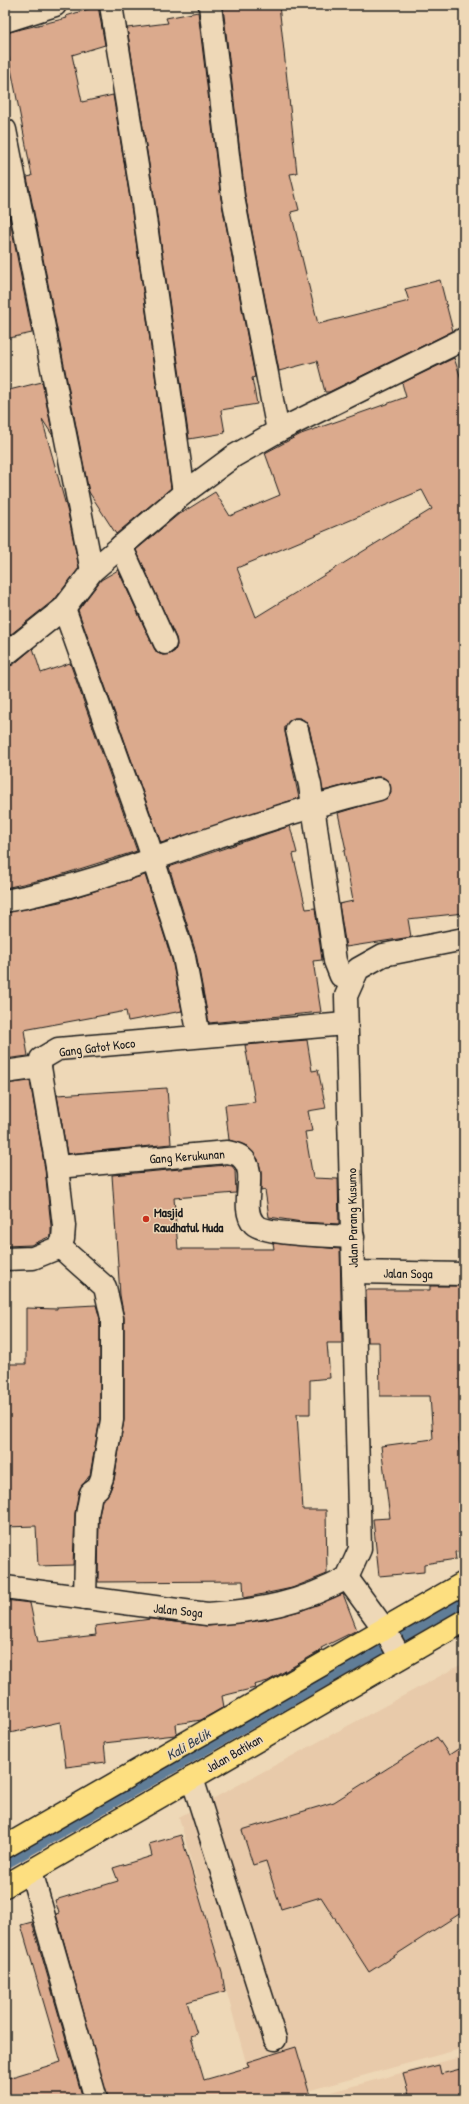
<svg xmlns="http://www.w3.org/2000/svg" width="469" height="2104" viewBox="0 0 469 2104" font-family="'Patrick Hand',sans-serif">
  <style>
    .built { fill: #e8caaa }
    .lines { fill: none; stroke-linecap: round; stroke-linejoin: round }
    .stream { stroke: #617d97; stroke-width: 9 }
    .building { fill: #dbaa8d; stroke: #1c1c1c; fill-rule: evenodd }
    .minor-casing { stroke: #1c1c1c; stroke-width: 25 }
    .major-casing { stroke: #1c1c1c; stroke-width: 25 }
    .minor { stroke: #eed8b7; stroke-width: 22 }
    .major { stroke: #fddf80; stroke-width: 22 }
    .poi-dot { fill: #c8321e; stroke: #eed8b7; stroke-width: 1.5 }
    .labels { text-anchor: middle; dominant-baseline: central; stroke-width: 3; stroke-linejoin: round; paint-order: stroke }
    .street-label { font-size: 13px; fill: #1c1c1c; stroke: #eed8b7 }
    .poi-label { font-size: 13px; font-weight: bold; fill: #1c1c1c; stroke: #eed8b7; text-anchor: start }
    .water-label { font-size: 14px; font-style: italic; fill: #39444f; stroke: #eed8b7 }
  </style>
  <rect width="100%" height="100%" fill="#eed8b7"/>
  <filter id="ink" filterUnits="userSpaceOnUse"><feTurbulence type="fractalNoise" baseFrequency=".025" numOctaves="2"/><feDisplacementMap in="SourceGraphic" scale="8" xChannelSelector="R" yChannelSelector="G"/><feConvolveMatrix kernelMatrix="1 2 1 2 8 2 1 2 1" color-interpolation-filters="sRGB"/></filter>
  <g filter="url(#ink)">
    <g class="built">
      <polygon points="464,1663 464,2048 278,2099 256,2099 179,1817"/>
      <polygon points="464,2056 464,2099 305,2099"/>
    </g>
    <g class="lines">
      <g class="stream">
        <polyline points="399,1639 464,1602"/>
        <polyline points="5,1865 384,1648"/>
      </g>
    </g>
    <g class="building">
      <polygon points="235,5 279,5 297,173 290,174 299,210 291,212 318,324 409,301 405,289 440,280 453,331 329,392 325,392 317,361 279,371 245,195 223,7"/>
      <polygon points="98,6 105,45 72,55 82,102 113,95 130,199 171,488 116,534 89,492 27,177 32,176 5,38 5,33 67,18 66,16"/>
      <polygon points="198,12 221,199 255,377 252,378 257,404 221,410 225,433 189,439 154,195 127,28 168,23 166,18"/>
      <polygon points="5,195 32,333 5,339"/>
      <path d="M454,358L464,387V913L408,919L411,937L346,947L339,904L353,901L344,851L346,850L338,813L387,798L391,792L388,781L383,777H376L323,791L309,727L301,718H294L285,726V732L299,798L161,843L78,610L101,580L118,570L154,648L157,653L163,655L170,654L175,651L177,645L176,638L136,550L180,513V514L215,492L230,516L280,495L265,453L301,434L406,397L402,383ZM422,490L432,509L256,617L237,568Z"/>
      <polygon points="42,382 53,436 42,419 68,513 79,568 55,599 5,639 5,391"/>
      <polygon points="33,648 41,673 70,663 137,851 54,877 5,888 5,667 13,665"/>
      <polygon points="290,826 297,853 293,854 306,909 315,908 322,960 313,961 321,1012 209,1023 196,953 169,867"/>
      <polygon points="145,875 172,960 182,1011 128,1021 126,1011 24,1030 28,1056 5,1059 5,913 60,902"/>
      <polygon points="307,1040 312,1071 318,1070 326,1108 308,1111 312,1131 305,1132 313,1178 338,1179 339,1224 302,1222 269,1217 265,1190 261,1191 261,1171 258,1159 247,1146 229,1140 225,1105 255,1102 245,1045"/>
      <polygon points="30,1081 45,1169 51,1226 51,1236 31,1245 5,1246 5,1084"/>
      <polygon points="167,1088 171,1144 67,1154 57,1095"/>
      <polygon points="226,1165 232,1166 235,1170 236,1193 174,1198 178,1249 274,1249 273,1243 340,1249 342,1343 327,1343 330,1378 310,1380 310,1414 297,1414 303,1510 326,1510 327,1574 292,1588 244,1598 243,1581 98,1582 99,1516 102,1500 109,1493 114,1480 124,1420 124,1318 120,1295 112,1175"/>
      <polygon points="430,1286 464,1286 464,1438 459,1438 464,1496 464,1551 455,1552 456,1559 424,1564 424,1572 379,1576 373,1519 390,1518 381,1446 433,1439 430,1396 380,1396 379,1342 367,1342 366,1290 430,1290"/>
      <polygon points="96,1305 100,1319 100,1419 90,1475 79,1490 75,1513 73,1565 38,1566 36,1526 5,1527 5,1364 26,1364 26,1308 57,1309 57,1307"/>
      <polygon points="343,1594 357,1630 321,1648 322,1650 268,1681 254,1685 255,1688 222,1696 224,1707 201,1720 176,1724 177,1734 175,1735 104,1743 106,1762 66,1767 60,1722 5,1734 5,1600 30,1603 38,1642 96,1635 95,1626 151,1619 208,1626 264,1620 300,1611"/>
      <polygon points="437,1737 449,1755 464,1745 464,1911 369,1972 321,1897 281,1909 266,1861 253,1865 242,1830 334,1802"/>
      <polygon points="181,1835 222,1973 225,1991 187,2002 197,2034 191,2036 204,2080 249,2067 247,2062 296,2047 311,2099 108,2099 56,1914 59,1913 55,1900 118,1881 113,1868 152,1856 149,1844"/>
      <polygon points="32,1922 83,2099 5,2099 5,2079 61,2062 21,1925"/>
      <polygon points="439,2065 441,2074 464,2068 464,2099 410,2099 403,2074"/>
    </g>
    <g class="lines">
      <defs>
        <g id="minor">
          <polyline points="111,5 142,197 184,493"/>
          <polyline points="210,5 233,197 278,431"/>
          <polyline points="5,21 55,5"/>
          <polyline points="5,130 92,571"/>
          <polyline points="121,546 165,643"/>
          <polyline points="64,608 148,843 184,957 199,1036"/>
          <polyline points="5,655 64,608 92,571 184,493 234,456 278,431 464,339"/>
          <polyline points="297,730 310,785 335,961 341,976 351,982"/>
          <path d="M5,901C74,889 144,862 210,839C266,820 322,803 379,789"/>
          <polyline points="5,1072 40,1067"/>
          <path d="M57,1167L227,1152C231,1153 238,1154 241,1157C260,1172 238,1206 254,1224C265,1235 335,1236 353,1237"/>
          <polyline points="60,1247 63,1239 64,1226 57,1167 40,1067 41,1059 58,1049 345,1024"/>
          <polyline points="60,1247 105,1287 112,1318 112,1420 102,1478 98,1488 91,1493 87,1515 85,1598"/>
          <polyline points="5,1259 33,1258 60,1247"/>
          <polyline points="353,1272 464,1274"/>
          <polyline points="347,1578 360,1549 346,996 358,969 383,955 464,939"/>
          <polyline points="347,1578 385,1630 400,1657"/>
          <path d="M5,1587L207,1614C259,1611 301,1603 347,1578"/>
          <polyline points="192,1778 275,2039"/>
          <polyline points="31,1871 96,2099"/>
        </g>
        <g id="major">
          <polyline points="5,1847 464,1583"/>
          <polyline points="5,1886 464,1621"/>
        </g>
      </defs>
      <use href="#minor" class="minor-casing"/>
      <use href="#major" class="major-casing"/>
      <use href="#minor" class="minor"/>
      <use href="#major" class="major"/>
    </g>
  </g>
  <circle class="poi-dot" cx="146" cy="1219" r="4"/>
  <g class="labels">
    <g class="street-label">
      <text transform="translate(97 1047) rotate(-7)">Gang Gatot Koco</text>
      <text transform="translate(187 1156) rotate(-4)">Gang Kerukunan</text>
      <text transform="translate(352 1218) rotate(-91)">Jalan Parang Kusumo</text>
      <text transform="translate(408 1273) rotate(1)">Jalan Soga</text>
      <text transform="translate(178 1610) rotate(6)">Jalan Soga</text>
      <text transform="translate(234 1753) rotate(-30)">Jalan Batikan</text>
    </g>
    <g class="poi-label">
      <text x="154" y="1212">Masjid<tspan x="154" dy="15">Raudhatul Huda</tspan></text>
    </g>
    <g class="water-label">
      <text transform="translate(188 1744) rotate(-30)">Kali Belik</text>
    </g>
  </g>
  <rect width="469" height="2104" fill="none" stroke="#eed8b7" stroke-width="20"/>
  <rect x="10" y="10" width="449" height="2084" fill="none" stroke="#1c1c1c" stroke-width="1.5" filter="url(#ink)"/>
</svg>
